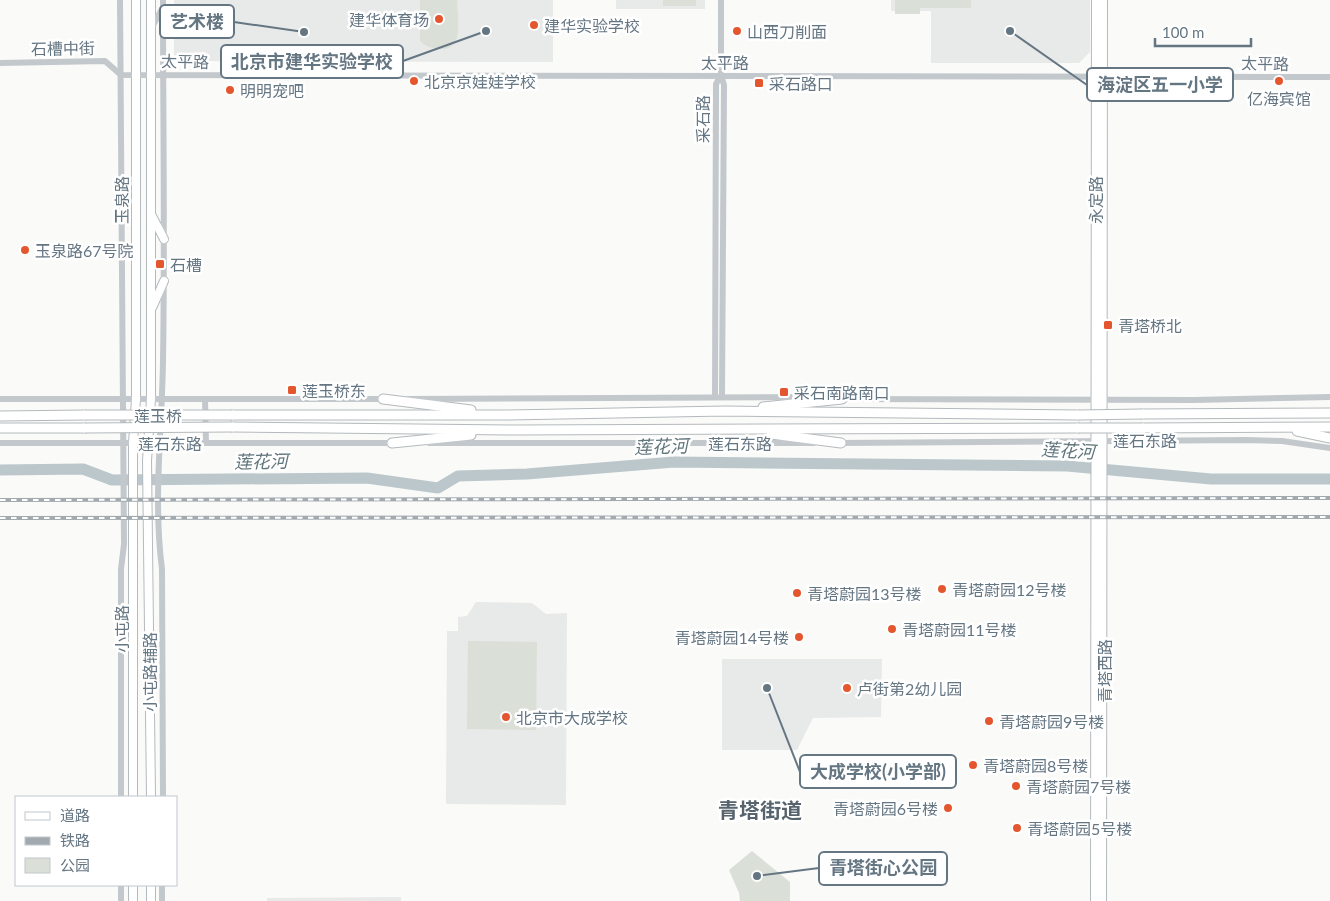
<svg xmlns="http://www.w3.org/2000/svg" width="1330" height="901" viewBox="0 0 1330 901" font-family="Lato,'Noto Sans SC',sans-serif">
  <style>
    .built { fill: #e8e9e9 }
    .green { fill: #dadfd7 }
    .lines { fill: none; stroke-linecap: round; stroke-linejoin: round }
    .river { stroke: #bbc7cb; stroke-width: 11 }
    .major-casing { stroke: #b5babe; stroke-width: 10 }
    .highway-casing { stroke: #b4b9bd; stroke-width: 11 }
    .minor { stroke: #c3c8cc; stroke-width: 6 }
    .major { stroke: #fff; stroke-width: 8 }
    .highway { stroke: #fff; stroke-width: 9 }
    .rail-casing { stroke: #a2aab0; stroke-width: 4 }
    .rail { stroke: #fff; stroke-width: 2; stroke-dasharray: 5.5; stroke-linecap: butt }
    .highway-bridge-casing { stroke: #b4b9bd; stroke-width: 11; stroke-linecap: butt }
    .highway-bridge { stroke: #fff; stroke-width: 9 }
    .poi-dot { fill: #e4572e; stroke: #fff; stroke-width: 2 }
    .labels { text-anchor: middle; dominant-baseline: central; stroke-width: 5; stroke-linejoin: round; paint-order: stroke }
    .poi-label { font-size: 16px; fill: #657683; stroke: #fff; text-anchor: start }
    .street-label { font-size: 16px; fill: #657683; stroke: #fff }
    .water-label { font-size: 18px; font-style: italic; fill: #60757c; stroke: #fff }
    .district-label { font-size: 21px; font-weight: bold; fill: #57646e; stroke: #fff }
    .leader { fill: none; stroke: #657683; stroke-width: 2 }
    .callout-dot { fill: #657683; stroke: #fff; stroke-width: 2 }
    .callout { fill: #fff; stroke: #657683; stroke-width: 2 }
    .callout-label { font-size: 18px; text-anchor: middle; font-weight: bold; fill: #657683 }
  </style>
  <rect width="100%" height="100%" fill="#fafaf8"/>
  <g class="built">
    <polygon points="174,0 553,0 553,62 174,61"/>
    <rect x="616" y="0" width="89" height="9"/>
    <polygon points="891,0 1090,0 1090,52 1079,63 931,63 931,11 891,11"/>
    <polygon points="476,602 532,603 546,614 567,613 566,805 447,804 446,802 447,631 458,631 458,617 467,616"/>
    <polygon points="722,659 882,659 881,717 813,718 797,750 722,750"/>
    <polygon points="401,897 401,901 267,901 267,898"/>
  </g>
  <g class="green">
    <path d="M420,0H457C457,16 465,49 442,49C432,49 427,47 420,41Z"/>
    <rect x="663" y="0" width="33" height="6"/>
    <polygon points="895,0 971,0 971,8 920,8 920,14 895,14"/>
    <polygon points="468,641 537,642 536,730 467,729"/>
    <polygon points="752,851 790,882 790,901 740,901 739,893 729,870"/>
  </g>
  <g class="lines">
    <polyline class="river" points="0,470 83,469 112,480 367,478 438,488 458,476 527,474 674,462 1067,466 1211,479 1330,479"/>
    <defs>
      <g id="major">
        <polyline points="151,0 151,399 147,461 151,797"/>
        <polyline points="151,214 164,239"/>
        <polyline points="152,308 164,281"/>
        <polyline points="133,797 133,443 136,399 136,0"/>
        <polyline points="133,885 133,901"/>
        <polyline points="151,885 151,901"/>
        <polyline points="1095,901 1096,0"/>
        <polyline points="1102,901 1103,0"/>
      </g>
      <g id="highway">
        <polyline points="383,399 471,410"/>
        <polyline points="763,407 842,399"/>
        <polyline points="1142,414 1330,413"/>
        <polyline points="232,415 506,415 725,411 1078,415"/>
        <polyline points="0,416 85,415"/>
        <polyline points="232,427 516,430 1078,428"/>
        <polyline points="0,428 85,428"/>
        <polyline points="1142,428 1330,427"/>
        <polyline points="1297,431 1330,438"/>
        <polyline points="771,434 841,443"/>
        <polyline points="392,443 471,435"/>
      </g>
    </defs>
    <use href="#major" class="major-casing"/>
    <use href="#highway" class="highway-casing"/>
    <g class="minor">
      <polyline points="120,0 124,544 121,569 121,797"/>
      <polyline points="721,0 721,75 724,85 722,396"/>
      <polyline points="151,29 163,7"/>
      <polyline points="0,63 105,61 121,75 1330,77"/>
      <polyline points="715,397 716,84 721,75"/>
      <polyline points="0,399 386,399"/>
      <polyline points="205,399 206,443"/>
      <polyline points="406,399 824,397"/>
      <polyline points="839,399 1194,400 1330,397"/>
      <polyline points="0,443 396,443"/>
      <polyline points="429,443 814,443"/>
      <polyline points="839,443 1247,440 1282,441 1330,448"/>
      <path d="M163,797L162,569C153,500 162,430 163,361C165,240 163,120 163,0"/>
      <polyline points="121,885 121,901"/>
      <polyline points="162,885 162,901"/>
    </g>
    <use href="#major" class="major"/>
    <use href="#highway" class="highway"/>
    <defs>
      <g id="rail">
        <polyline points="0,500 1330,498"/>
        <polyline points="0,518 1330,517"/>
      </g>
    </defs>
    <use href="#rail" class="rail-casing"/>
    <use href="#rail" class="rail"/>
    <defs>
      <g id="highway-bridge">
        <polyline points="85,415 232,415"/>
        <polyline points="1078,415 1142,414"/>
        <polyline points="85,428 232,427"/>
        <polyline points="1078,428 1142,428"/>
      </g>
    </defs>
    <use href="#highway-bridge" class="highway-bridge-casing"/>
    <use href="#highway-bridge" class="highway-bridge"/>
  </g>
  <g class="poi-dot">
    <circle cx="439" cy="19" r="5"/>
    <circle cx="534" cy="25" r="5"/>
    <circle cx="737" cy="31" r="5"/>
    <circle cx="414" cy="81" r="5"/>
    <circle cx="1279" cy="81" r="5"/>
    <rect x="754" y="78" width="10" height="10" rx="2.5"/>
    <circle cx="230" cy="90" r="5"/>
    <circle cx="25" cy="250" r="5"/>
    <rect x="155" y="259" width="10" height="10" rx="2.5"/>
    <rect x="1103" y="320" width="10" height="10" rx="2.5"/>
    <rect x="287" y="385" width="10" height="10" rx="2.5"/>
    <rect x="779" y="387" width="10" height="10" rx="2.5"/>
    <circle cx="942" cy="589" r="5"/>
    <circle cx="797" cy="593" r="5"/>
    <circle cx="892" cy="629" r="5"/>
    <circle cx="799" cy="637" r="5"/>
    <circle cx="847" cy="688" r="5"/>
    <circle cx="506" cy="717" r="5"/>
    <circle cx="989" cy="721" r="5"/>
    <circle cx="973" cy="765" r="5"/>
    <circle cx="1016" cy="786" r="5"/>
    <circle cx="948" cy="808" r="5"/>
    <circle cx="1017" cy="828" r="5"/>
  </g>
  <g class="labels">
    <g class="poi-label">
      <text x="429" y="19" text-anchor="end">建华体育场</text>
      <text x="544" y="25">建华实验学校</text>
      <text x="747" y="31">山西刀削面</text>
      <text x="424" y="81">北京京娃娃学校</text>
      <text x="769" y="83">采石路口</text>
      <text x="240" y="90">明明宠吧</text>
      <text x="1279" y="98" text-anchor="middle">亿海宾馆</text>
      <text x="35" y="250">玉泉路67号院</text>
      <text x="170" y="264">石槽</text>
      <text x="1118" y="325">青塔桥北</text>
      <text x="302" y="390">莲玉桥东</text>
      <text x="794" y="392">采石南路南口</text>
      <text x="952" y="589">青塔蔚园12号楼</text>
      <text x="807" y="593">青塔蔚园13号楼</text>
      <text x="902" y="629">青塔蔚园11号楼</text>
      <text x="789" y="637" text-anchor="end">青塔蔚园14号楼</text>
      <text x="857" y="688">卢街第2幼儿园</text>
      <text x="516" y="717">北京市大成学校</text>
      <text x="999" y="721">青塔蔚园9号楼</text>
      <text x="983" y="765">青塔蔚园8号楼</text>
      <text x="1026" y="786">青塔蔚园7号楼</text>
      <text x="938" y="808" text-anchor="end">青塔蔚园6号楼</text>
      <text x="1027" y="828">青塔蔚园5号楼</text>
    </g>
    <g class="street-label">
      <text transform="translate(63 48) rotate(-1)">石槽中街</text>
      <text transform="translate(185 61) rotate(1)">太平路</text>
      <text x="725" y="62">太平路</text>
      <text transform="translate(1265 63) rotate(1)">太平路</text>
      <text transform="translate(702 119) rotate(-90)">采石路</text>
      <text transform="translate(121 200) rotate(-90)">玉泉路</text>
      <text transform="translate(1095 200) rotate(-90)">永定路</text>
      <text x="158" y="415">莲玉桥</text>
      <text x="1145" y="440">莲石东路</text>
      <text x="170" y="443">莲石东路</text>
      <text x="740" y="443">莲石东路</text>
      <text transform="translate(121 629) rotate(-90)">小屯路</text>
      <text transform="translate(1104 671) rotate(-90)">青塔西路</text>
      <text transform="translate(149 672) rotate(-90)">小屯路辅路</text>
    </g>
    <g class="water-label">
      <text transform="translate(661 446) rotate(-2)">莲花河</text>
      <text transform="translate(1068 450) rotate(3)">莲花河</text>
      <text transform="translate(261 461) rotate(-1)">莲花河</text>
    </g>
    <g class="district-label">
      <text x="760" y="809">青塔街道</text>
    </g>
  </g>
  <path class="leader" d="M304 32L234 22M486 31L403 61M1010 31L1087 85M767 688L800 772M757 876L819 868"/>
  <g class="callout-dot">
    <circle cx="304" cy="32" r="5"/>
    <circle cx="486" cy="31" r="5"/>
    <circle cx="1010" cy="31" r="5"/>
    <circle cx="767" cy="688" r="5"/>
    <circle cx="757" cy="876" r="5"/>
  </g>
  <g class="callout">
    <rect x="160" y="5" width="74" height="33" rx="5"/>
    <rect x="221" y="45" width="182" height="33" rx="5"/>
    <rect x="1087" y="68" width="146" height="33" rx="5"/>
    <rect x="800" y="755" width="156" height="33" rx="5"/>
    <rect x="819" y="852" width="128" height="33" rx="5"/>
  </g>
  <g class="callout-label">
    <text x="197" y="28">艺术楼</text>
    <text x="312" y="68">北京市建华实验学校</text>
    <text x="1160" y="91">海淀区五一小学</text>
    <text x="878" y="778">大成学校(小学部)</text>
    <text x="883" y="874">青塔街心公园</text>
  </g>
  <rect x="15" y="796" width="162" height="90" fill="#ffffff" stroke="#c1c8cd"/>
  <rect x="25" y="812" width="25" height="8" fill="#ffffff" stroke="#c1c8cd"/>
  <text x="60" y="821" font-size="15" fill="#657683">道路</text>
  <rect x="25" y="837" width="25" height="8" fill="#a2aab0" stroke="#c1c8cd"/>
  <text x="60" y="846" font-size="15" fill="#657683">铁路</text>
  <rect x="25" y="858" width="25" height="15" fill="#dadfd7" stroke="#c1c8cd"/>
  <text x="60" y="871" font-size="15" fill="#657683">公园</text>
  <path d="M1155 38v8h96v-8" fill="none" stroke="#657683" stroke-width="2.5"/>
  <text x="1162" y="38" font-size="15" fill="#657683" stroke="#ffffff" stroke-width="4" paint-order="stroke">100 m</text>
</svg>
